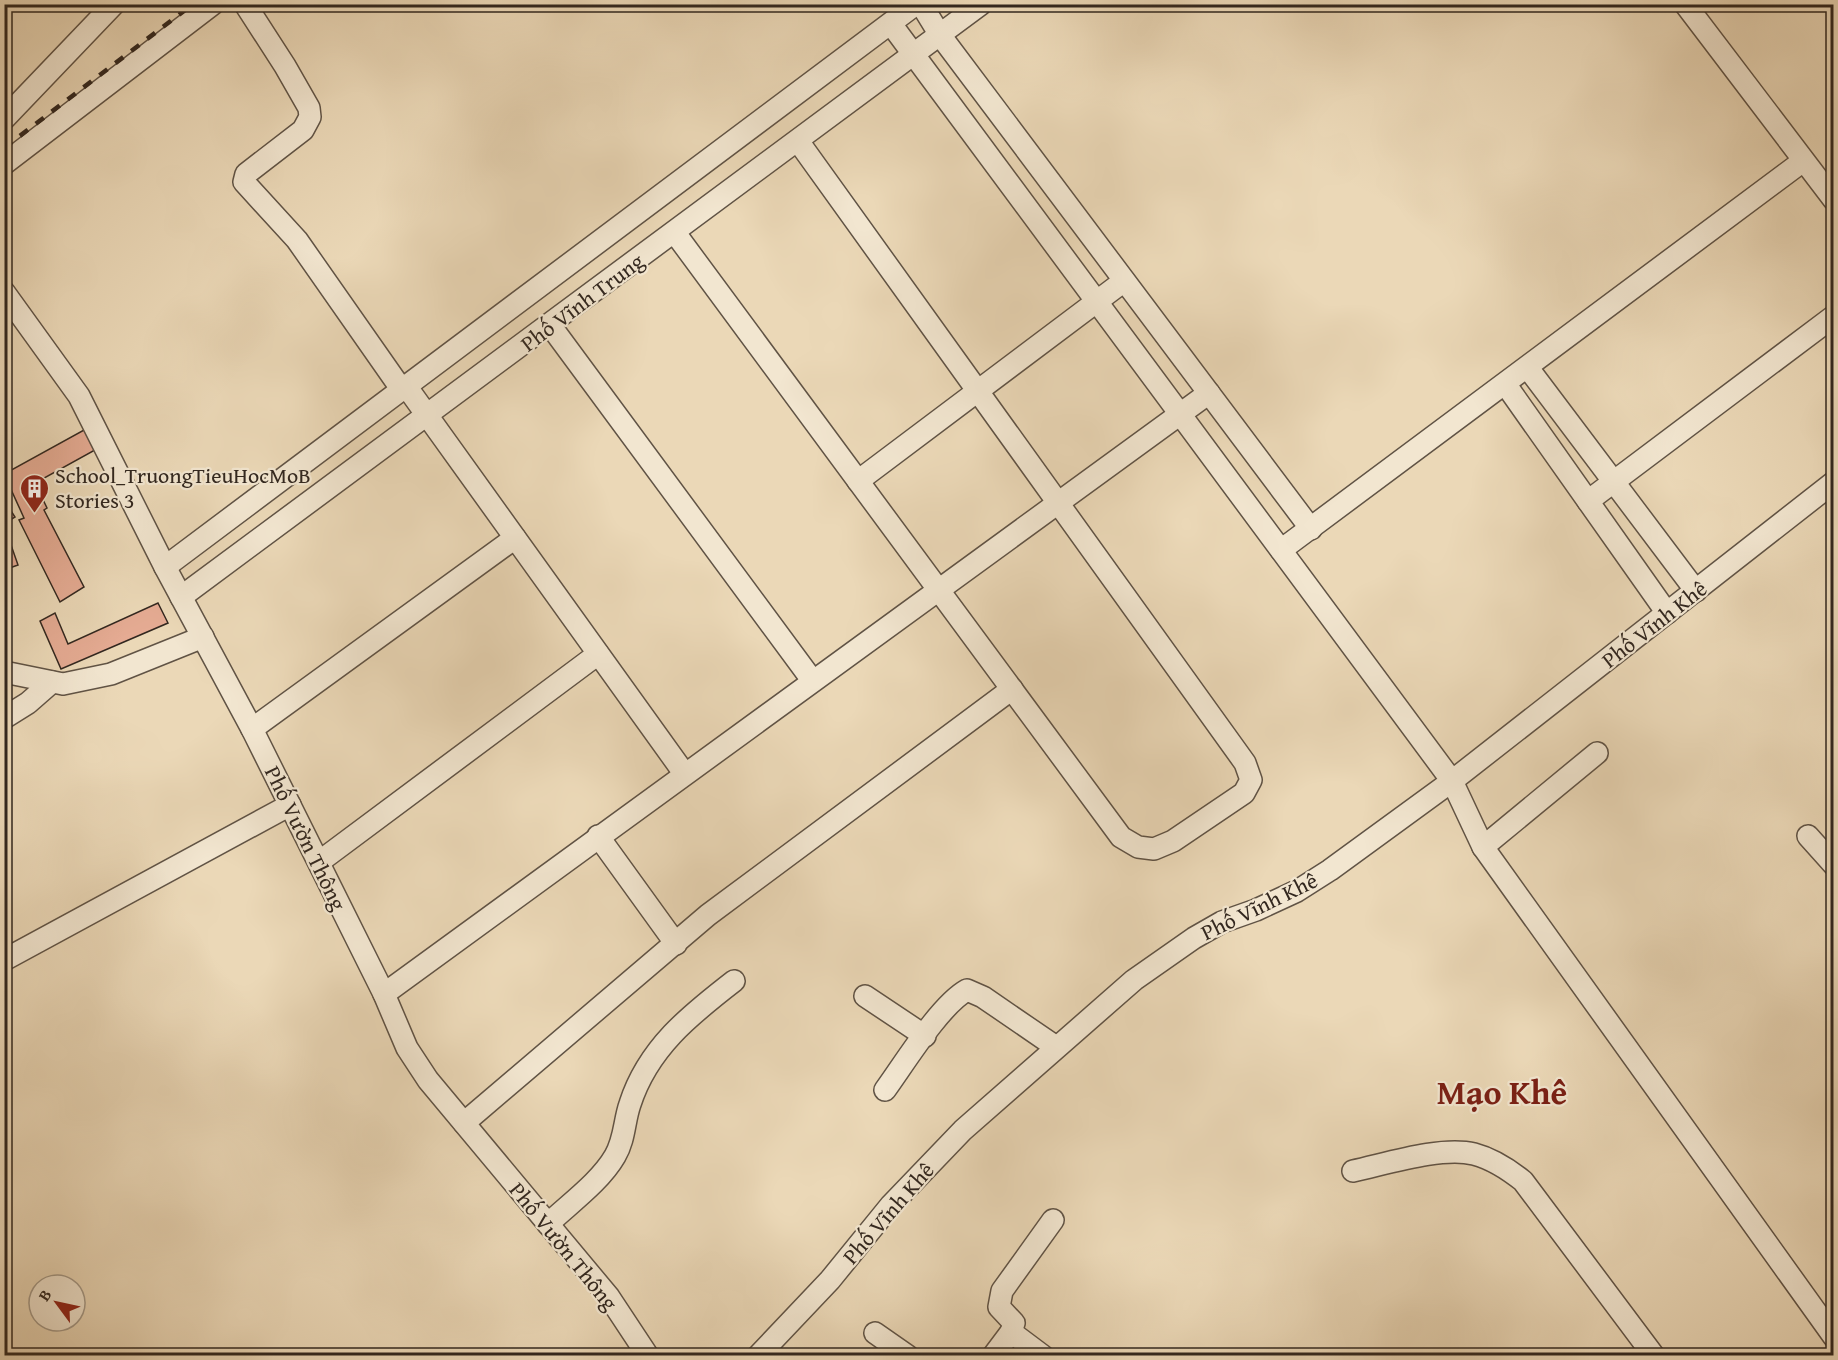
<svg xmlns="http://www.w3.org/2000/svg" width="1838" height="1360" viewBox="0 0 1838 1360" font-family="'Gentium Book Plus',serif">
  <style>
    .building { fill: #e5ab93; stroke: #32271f; stroke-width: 1.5 }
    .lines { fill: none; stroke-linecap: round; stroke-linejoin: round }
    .minor-casing { stroke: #605345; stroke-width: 24 }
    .minor { stroke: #f2e6d0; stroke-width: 21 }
    .rail { stroke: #32271f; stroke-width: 4.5; stroke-dasharray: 10 10; stroke-linecap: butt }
    .labels { text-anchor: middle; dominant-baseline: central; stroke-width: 4.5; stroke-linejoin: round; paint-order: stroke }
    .street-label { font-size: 22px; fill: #32271f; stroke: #f2e6d0 }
    .poi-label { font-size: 22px; fill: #32271f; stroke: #f2e6d0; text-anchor: start }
    .town-label { font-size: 34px; font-weight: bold; fill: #7a1f14; stroke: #f2e6d0 }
  </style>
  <rect width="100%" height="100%" fill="#ebd8b7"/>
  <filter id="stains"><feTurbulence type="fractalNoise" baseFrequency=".00333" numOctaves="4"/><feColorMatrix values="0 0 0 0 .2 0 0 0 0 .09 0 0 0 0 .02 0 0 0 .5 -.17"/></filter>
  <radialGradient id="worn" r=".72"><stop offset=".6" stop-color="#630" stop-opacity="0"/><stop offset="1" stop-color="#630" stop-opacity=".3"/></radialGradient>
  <g class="building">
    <polygon points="84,430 95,450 35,483 47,508 44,510 84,587 60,602 19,520 24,518 4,474"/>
    <polygon points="4,500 15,517 4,524"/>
    <polygon points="11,545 18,565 4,570 4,548"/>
    <polygon points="158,603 168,623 61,669 40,621 55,613 68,644"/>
  </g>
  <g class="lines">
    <defs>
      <g id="minor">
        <polyline points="245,4 285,66 309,108 310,117 303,130 246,174 244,182 297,240 402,390"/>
        <polyline points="921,4 940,35 1311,529"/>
        <polyline points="1685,4 1834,200"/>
        <polyline points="891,24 1452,781 1483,847 1834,1337"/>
        <polyline points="4,119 114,4"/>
        <polyline points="4,164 213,4"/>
        <polyline points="675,233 1121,837 1138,847 1154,849 1173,841 1244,793 1251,780 1245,763 798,141"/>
        <polyline points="4,292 79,396 165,567 252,729 384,994 407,1048 428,1080 609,1297 648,1356"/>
        <polyline points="550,325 812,680"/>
        <polyline points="1528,368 1696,591"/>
        <polyline points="1506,385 1667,613"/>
        <polyline points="406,386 684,773"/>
        <polyline points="858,481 1124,281"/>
        <polyline points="1588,501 1834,316"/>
        <polyline points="1281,550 1803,161"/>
        <polyline points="165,567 916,4"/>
        <polyline points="181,597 981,4"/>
        <polyline points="4,672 63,684 111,674 203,637"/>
        <polyline points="4,718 28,703 52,682"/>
        <polyline points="252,729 515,538"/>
        <polyline points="598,836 676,944"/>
        <polyline points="1808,836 1834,865"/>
        <polyline points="1483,847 1597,753"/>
        <polyline points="319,862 598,654"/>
        <polyline points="4,960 290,805"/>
        <polyline points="384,994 1209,393"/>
        <polyline points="865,996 925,1036"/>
        <path d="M885,1090C904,1064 940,1005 967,990L983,997L1056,1047"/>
        <polyline points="464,1123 708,915 1012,689"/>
        <path d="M1353,1171C1386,1164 1441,1146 1474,1154C1493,1159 1508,1169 1523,1181L1654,1356"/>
        <path d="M548,1224C569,1204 600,1182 615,1156C625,1139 624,1121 630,1104C648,1048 690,1015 734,981"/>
        <polyline points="1011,1332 1043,1356"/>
        <polyline points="875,1333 908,1356"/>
        <polyline points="758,1356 830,1280 891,1205 963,1130 1134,980 1194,938 1222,922 1256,910 1297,891 1330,870 1452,781 1834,482"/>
        <polyline points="993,1356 1011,1332 1014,1323 999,1307 1002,1291 1053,1220"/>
      </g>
    </defs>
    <use href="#minor" class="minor-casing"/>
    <use href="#minor" class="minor"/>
    <polyline class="rail" points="4,148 193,4"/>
  </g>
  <defs>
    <symbol id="building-pin" viewBox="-11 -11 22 30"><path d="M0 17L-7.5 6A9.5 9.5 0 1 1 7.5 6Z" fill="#8f2418" stroke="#f2e6d0"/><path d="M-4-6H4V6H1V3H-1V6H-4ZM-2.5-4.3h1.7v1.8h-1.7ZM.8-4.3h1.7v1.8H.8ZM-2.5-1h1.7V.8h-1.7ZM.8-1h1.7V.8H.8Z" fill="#fff"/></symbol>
  </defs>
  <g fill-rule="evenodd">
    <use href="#building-pin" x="18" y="472" width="33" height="45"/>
  </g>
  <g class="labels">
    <g class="street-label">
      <text transform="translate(582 302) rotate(-37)">Phố Vĩnh Trung</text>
      <text transform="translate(1654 624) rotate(-38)">Phố Vĩnh Khê</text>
      <text transform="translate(306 838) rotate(64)">Phố Vườn Thông</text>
      <text transform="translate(1259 906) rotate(-26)">Phố Vĩnh Khê</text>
      <text transform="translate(888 1213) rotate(-49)">Phố Vĩnh Khê</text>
      <text transform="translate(564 1246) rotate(51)">Phố Vườn Thông</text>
    </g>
    <g class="poi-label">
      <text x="55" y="475">School_TruongTieuHocMoB<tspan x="55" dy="25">Stories 3</tspan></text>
    </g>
    <g class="town-label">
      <text x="1502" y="1091">Mạo Khê</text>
    </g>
  </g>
  <rect width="1838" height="1360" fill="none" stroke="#ebd8b7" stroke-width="24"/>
  <rect x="6" y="6" width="1826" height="1348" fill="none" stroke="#32271f" stroke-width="3"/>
  <rect x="12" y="12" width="1814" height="1336" fill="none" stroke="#32271f" stroke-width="1.5"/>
  <g transform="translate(57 1303) rotate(303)"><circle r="28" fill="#f2e6d0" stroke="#a59a89" stroke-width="1.5"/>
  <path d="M0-4.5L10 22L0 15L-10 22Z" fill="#8f2418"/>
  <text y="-9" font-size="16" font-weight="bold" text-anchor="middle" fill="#32271f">B</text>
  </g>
  <rect width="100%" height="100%" filter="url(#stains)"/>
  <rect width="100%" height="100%" fill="url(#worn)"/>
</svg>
